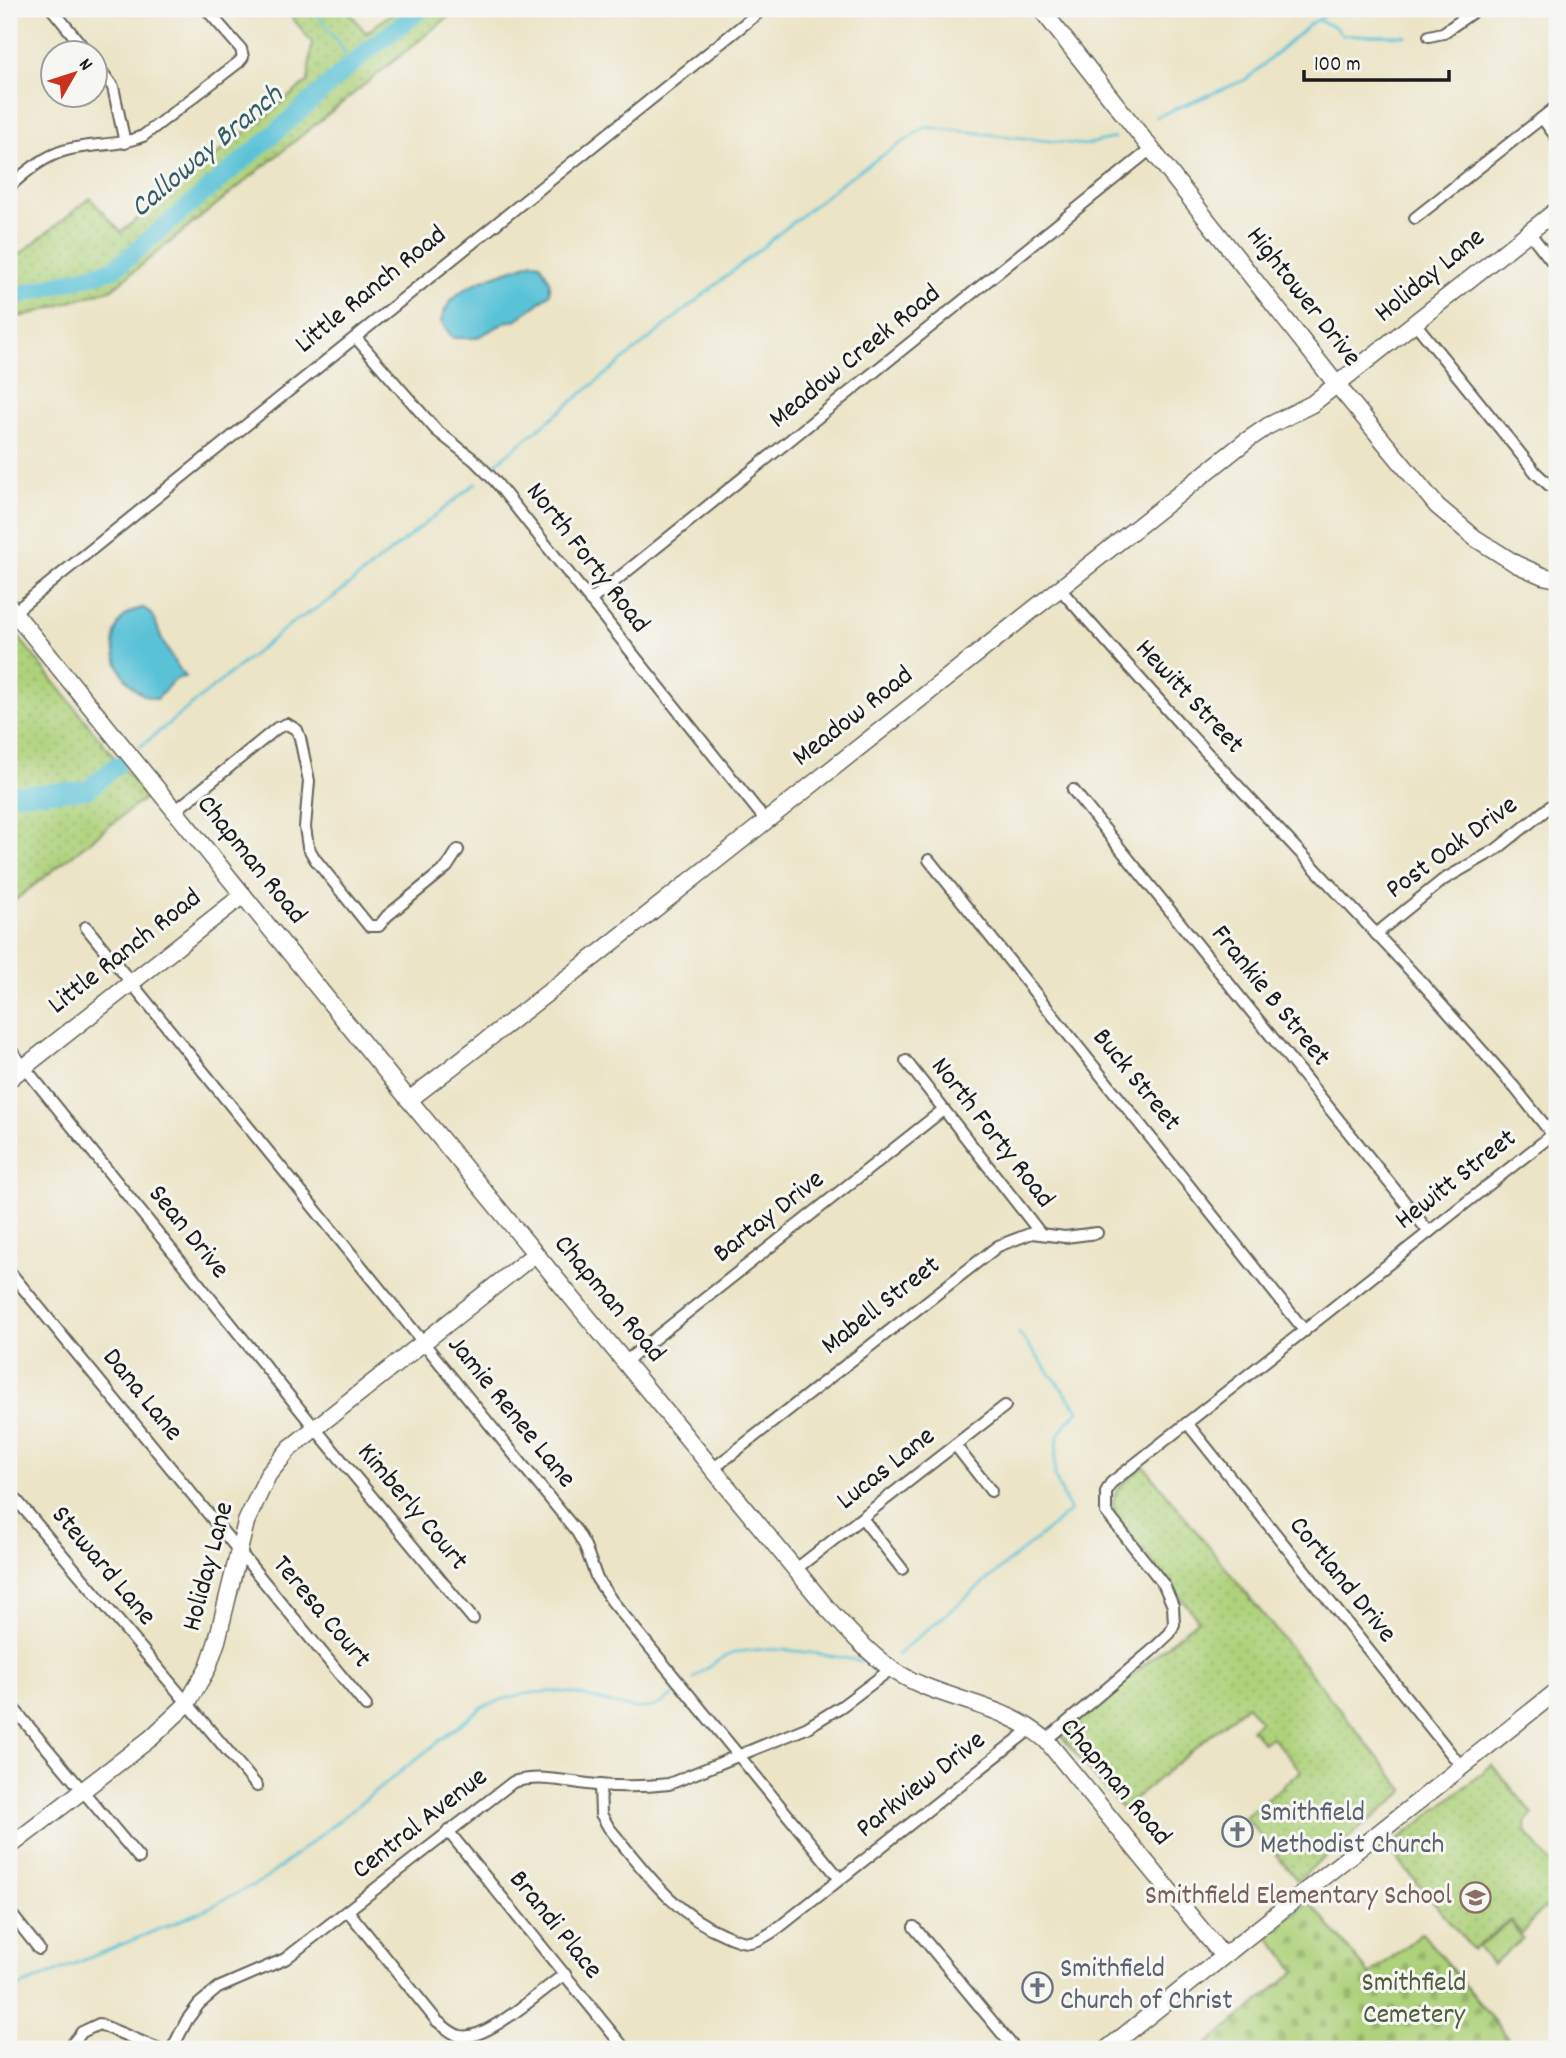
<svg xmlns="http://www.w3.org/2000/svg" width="1566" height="2058" viewBox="0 0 1566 2058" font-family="Dekko,sans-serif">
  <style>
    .grass { fill: url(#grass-dots); stroke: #65774c; stroke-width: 2 }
    .cemetery { fill: url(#cemetery-stones); stroke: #65774c; stroke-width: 2 }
    .pitch { fill: #aed27b; stroke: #65774c; stroke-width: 2 }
    .water { fill: #5ac2d7; stroke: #3b6f7a; stroke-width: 2 }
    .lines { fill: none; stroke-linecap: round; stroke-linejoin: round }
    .stream { stroke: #5ac2d7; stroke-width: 2.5 }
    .river { stroke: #5ac2d7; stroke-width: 18 }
    .street-casing { stroke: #646258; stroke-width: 14 }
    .secondary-casing { stroke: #646258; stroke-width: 19 }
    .street { stroke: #fff; stroke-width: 10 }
    .secondary { stroke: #fff; stroke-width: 16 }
    .labels { text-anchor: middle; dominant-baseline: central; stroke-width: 6; stroke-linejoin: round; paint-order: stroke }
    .street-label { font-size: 28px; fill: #1c1c1c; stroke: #f6f6f2 }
    .worship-label { font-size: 28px; fill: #5b616d; stroke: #f6f6f2; text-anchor: start }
    .education-label { font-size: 28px; fill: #785e54; stroke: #f6f6f2; text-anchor: end }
    .park-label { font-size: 28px; fill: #4f5c3d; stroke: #f6f6f2 }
    .water-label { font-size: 30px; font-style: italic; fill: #355e67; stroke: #f6f6f2 }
  </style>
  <defs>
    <pattern id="grass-dots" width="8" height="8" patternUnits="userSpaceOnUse" patternTransform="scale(1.75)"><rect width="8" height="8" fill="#aed27b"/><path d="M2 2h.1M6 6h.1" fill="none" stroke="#95b46a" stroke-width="1.8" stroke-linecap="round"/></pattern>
    <pattern id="cemetery-stones" width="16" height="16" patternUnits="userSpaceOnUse" patternTransform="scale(1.75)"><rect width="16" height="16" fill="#aed27b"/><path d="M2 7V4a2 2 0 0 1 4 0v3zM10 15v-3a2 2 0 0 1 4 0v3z" fill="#95b46a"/></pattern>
  </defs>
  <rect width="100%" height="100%" fill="#f6f6f2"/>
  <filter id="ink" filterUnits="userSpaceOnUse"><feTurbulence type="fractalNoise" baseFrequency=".0143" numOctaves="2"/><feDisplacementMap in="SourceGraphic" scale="14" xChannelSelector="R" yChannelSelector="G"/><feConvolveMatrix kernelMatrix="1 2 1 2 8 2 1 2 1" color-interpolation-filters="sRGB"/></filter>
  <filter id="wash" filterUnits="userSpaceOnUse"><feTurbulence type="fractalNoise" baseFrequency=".00686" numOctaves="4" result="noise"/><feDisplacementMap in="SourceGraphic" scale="28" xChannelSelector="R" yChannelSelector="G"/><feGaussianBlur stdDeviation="1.57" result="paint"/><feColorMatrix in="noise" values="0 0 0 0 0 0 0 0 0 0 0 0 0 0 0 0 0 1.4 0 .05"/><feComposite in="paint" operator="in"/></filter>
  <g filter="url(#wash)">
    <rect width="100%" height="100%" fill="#ebe4c6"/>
    <g class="grass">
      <polygon points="285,9 347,9 366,33 397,9 458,9 112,289 28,315 9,318 9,263 90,198 121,232 308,81 312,42"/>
      <polygon points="9,625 146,797 9,905"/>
      <path d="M1144,1466L1405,1791L1297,1880L1245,1817L1301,1771L1272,1737L1264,1743L1251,1729L1260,1721L1247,1705L1122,1809L1061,1736L1198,1619L1116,1518C1106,1490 1125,1482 1144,1466Z"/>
      <path d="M1492,1765L1533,1814L1525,1823L1526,1832L1557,1871V1905C1536,1906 1535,1921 1522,1934L1510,1920L1473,1950L1388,1848Z"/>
    </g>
    <polygon class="cemetery" points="1309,1901 1370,1975 1422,1933 1512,2043 1504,2049 1201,2049 1296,1971 1267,1935"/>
    <polygon class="pitch" points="1510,1922 1523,1939 1492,1964 1478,1947"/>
    <g class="water">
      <path d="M533,262L540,263L550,281V293L538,304L514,321H508L476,338H453L441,322C449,282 501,275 533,262Z"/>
      <path d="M143,608C156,614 157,629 163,642C170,654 177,666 185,677C172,677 166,690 157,699C116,695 92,617 143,608Z"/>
    </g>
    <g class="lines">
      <g class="stream">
        <polyline points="314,9 344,51 346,70"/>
        <polyline points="1319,21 1335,27 1342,35 1406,36"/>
        <polyline points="1156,117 1247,79 1310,24 1337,9"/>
        <polyline points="495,464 845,180 926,127 1084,145 1114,138"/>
        <polyline points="140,747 292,623 330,600 476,483"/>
        <polyline points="897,1655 1070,1511 1055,1477 1055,1457 1059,1434 1066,1423 1079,1411 1019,1333"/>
        <path d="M694,1678C705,1670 718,1658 731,1654C768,1643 824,1655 861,1661"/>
        <path d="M9,1991L198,1913L265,1879L482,1707C509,1696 533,1690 562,1692C591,1693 630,1717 658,1705C664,1703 670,1697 676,1693"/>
      </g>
      <g class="river">
        <polyline points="9,298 114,269 267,140 368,50 422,9"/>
        <polyline points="9,792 20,794 87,790 117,765"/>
      </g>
    </g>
  </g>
  <g filter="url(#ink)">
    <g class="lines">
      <defs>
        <g id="street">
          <polyline points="52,9 87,52"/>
          <polyline points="1429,36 1443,33 1477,9"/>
          <polyline points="94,61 113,87 125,143"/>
          <polyline points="1542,118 1557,138"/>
          <path d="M9,187C24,173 43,157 63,151C90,143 117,147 143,136L239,62L243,57L241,49L206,9"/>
          <polyline points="1415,218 1557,106"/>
          <polyline points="1529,232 1557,268"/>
          <polyline points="1415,323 1536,473 1549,485"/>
          <polyline points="356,338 436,430 474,460 495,481 766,821"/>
          <polyline points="1060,589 1180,724 1423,984 1515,1088 1555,1138"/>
          <polyline points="590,601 1151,149"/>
          <polyline points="14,612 763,9"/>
          <polyline points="1073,790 1429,1232"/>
          <polyline points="175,811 277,728 287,724 297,730 300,738 309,781 305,827 308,847 315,859 369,926 379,926 387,916 447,867 458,850"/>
          <polyline points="929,860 1305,1331"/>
          <polyline points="86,927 577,1532 585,1546 597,1579 612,1601 840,1879"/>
          <polyline points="1376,934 1443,880 1497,849 1557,801"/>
          <polyline points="9,1048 314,1427 473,1619"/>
          <polyline points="906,1061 1041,1234"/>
          <polyline points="9,1271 366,1706"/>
          <polyline points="626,1361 943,1110"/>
          <polyline points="1187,1423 1461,1766"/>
          <polyline points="955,1445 991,1491"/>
          <polyline points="714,1468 998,1246 1032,1233 1065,1237 1097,1233"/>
          <polyline points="9,1491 257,1786"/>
          <polyline points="862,1518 902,1569"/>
          <polyline points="796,1569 1005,1406"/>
          <polyline points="9,1703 139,1858"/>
          <polyline points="1046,1740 1150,1652 1170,1633 1174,1624 1173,1606 1164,1585 1106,1512 1106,1492 1111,1483 1552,1135"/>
          <path d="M600,1785L601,1814L609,1828C643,1868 672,1913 723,1934C731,1938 740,1942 749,1942C760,1941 770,1934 778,1928L1032,1728"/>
          <polyline points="448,1831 625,2049"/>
          <polyline points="9,1911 39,1949"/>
          <path d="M348,1911L437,2021C444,2026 451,2034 460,2036C486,2042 543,1989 565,1974"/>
          <polyline points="914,1927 1015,2049"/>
          <polyline points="69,2048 82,2032 99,2024 159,2049"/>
          <path d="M172,2049L187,2020L199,2004L218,1988L285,1959L513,1782C541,1774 568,1782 596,1785C621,1787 645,1787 669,1784L806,1728L842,1706L891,1669"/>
        </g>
        <g id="secondary">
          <polyline points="1041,9 1337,385 1437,506 1475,538 1516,564 1543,576 1557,579"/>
          <path d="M9,606L409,1100L828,1609C847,1629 867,1652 890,1668C938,1701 1001,1701 1046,1740L1223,1956"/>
          <polyline points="9,1079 243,895"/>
          <polyline points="409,1100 598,954 1246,441 1268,426 1312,404 1557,210"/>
          <polyline points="9,1847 151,1738 187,1704 208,1667 217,1641 246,1522 268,1475 290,1448 535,1254"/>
          <polyline points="1107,2049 1557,1691"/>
        </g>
      </defs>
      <use href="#street" class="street-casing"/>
      <use href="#secondary" class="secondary-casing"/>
      <use href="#street" class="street"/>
      <use href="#secondary" class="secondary"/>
    </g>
  </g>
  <defs>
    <symbol id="church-ring" viewBox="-11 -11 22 22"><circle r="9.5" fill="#f6f6f2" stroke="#6b7280" stroke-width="1.5"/><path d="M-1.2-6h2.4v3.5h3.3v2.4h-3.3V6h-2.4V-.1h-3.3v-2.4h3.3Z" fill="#6b7280"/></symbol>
    <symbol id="school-ring" viewBox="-11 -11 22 22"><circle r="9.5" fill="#f6f6f2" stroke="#8d6e63" stroke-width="1.5"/><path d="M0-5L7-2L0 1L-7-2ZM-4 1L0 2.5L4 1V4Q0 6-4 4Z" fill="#8d6e63"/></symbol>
  </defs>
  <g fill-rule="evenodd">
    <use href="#church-ring" x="1220" y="1814" width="35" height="35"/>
    <use href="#school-ring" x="1458" y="1880" width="35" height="35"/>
    <use href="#church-ring" x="1020" y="1970" width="35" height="35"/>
  </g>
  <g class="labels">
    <g class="street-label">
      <text transform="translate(1431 277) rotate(-39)">Holiday Lane</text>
      <text transform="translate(372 291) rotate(-39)">Little Ranch Road</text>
      <text transform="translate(1302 298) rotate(52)">Hightower Drive</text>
      <text transform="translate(856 358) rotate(-39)">Meadow Creek Road</text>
      <text transform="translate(586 559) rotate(52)">North Forty Road</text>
      <text transform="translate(1188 698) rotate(47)">Hewitt Street</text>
      <text transform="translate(854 718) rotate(-38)">Meadow Road</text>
      <text transform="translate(1453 849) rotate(-36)">Post Oak Drive</text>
      <text transform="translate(250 861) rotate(51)">Chapman Road</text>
      <text transform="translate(126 953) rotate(-38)">Little Ranch Road</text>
      <text transform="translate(1269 997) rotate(51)">Frankie B Street</text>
      <text transform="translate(1135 1081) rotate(51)">Buck Street</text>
      <text transform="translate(991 1134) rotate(52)">North Forty Road</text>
      <text transform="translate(1457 1181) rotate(-38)">Hewitt Street</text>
      <text transform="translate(770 1218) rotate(-38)">Bartay Drive</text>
      <text transform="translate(187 1233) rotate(51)">Sean Drive</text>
      <text transform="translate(608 1300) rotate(50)">Chapman Road</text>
      <text transform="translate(882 1307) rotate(-38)">Mabell Street</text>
      <text transform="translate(141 1396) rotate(51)">Dana Lane</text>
      <text transform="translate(510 1413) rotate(51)">Jamie Renee Lane</text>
      <text transform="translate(887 1470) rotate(-38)">Lucas Lane</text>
      <text transform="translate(411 1508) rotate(50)">Kimberly Court</text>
      <text transform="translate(102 1567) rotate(50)">Steward Lane</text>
      <text transform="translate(210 1567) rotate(-75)">Holiday Lane</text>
      <text transform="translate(1341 1581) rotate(51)">Cortland Drive</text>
      <text transform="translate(320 1613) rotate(50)">Teresa Court</text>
      <text transform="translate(1114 1783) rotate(50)">Chapman Road</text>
      <text transform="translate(922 1786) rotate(-38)">Parkview Drive</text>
      <text transform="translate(421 1825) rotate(-38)">Central Avenue</text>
      <text transform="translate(554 1926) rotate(51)">Brandi Place</text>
    </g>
    <g class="worship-label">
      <text x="1260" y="1815">Smithfield<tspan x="1260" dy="32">Methodist Church</tspan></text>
      <text x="1060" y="1971">Smithfield<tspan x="1060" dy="32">Church of Christ</tspan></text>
    </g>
    <g class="education-label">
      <text x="1452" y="1898">Smithfield Elementary School</text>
    </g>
    <g class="park-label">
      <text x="1414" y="1985">Smithfield<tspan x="1414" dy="32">Cemetery</tspan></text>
    </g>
    <g class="water-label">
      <text transform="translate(208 153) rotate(-40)">Calloway Branch</text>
    </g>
  </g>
  <rect width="1566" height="2058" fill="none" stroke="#f6f6f2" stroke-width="35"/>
  <g transform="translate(74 74) rotate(51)"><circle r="33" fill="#f6f6f2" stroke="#9f9f9c" stroke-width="2"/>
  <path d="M0-5L12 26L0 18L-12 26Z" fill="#c8321e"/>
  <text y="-10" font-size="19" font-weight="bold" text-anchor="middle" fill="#1c1c1c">N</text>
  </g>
  <path d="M1304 70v10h145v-10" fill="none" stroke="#1c1c1c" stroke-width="3.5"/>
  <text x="1314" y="70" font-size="21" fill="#1c1c1c" stroke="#f6f6f2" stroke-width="5" paint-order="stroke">100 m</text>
</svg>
